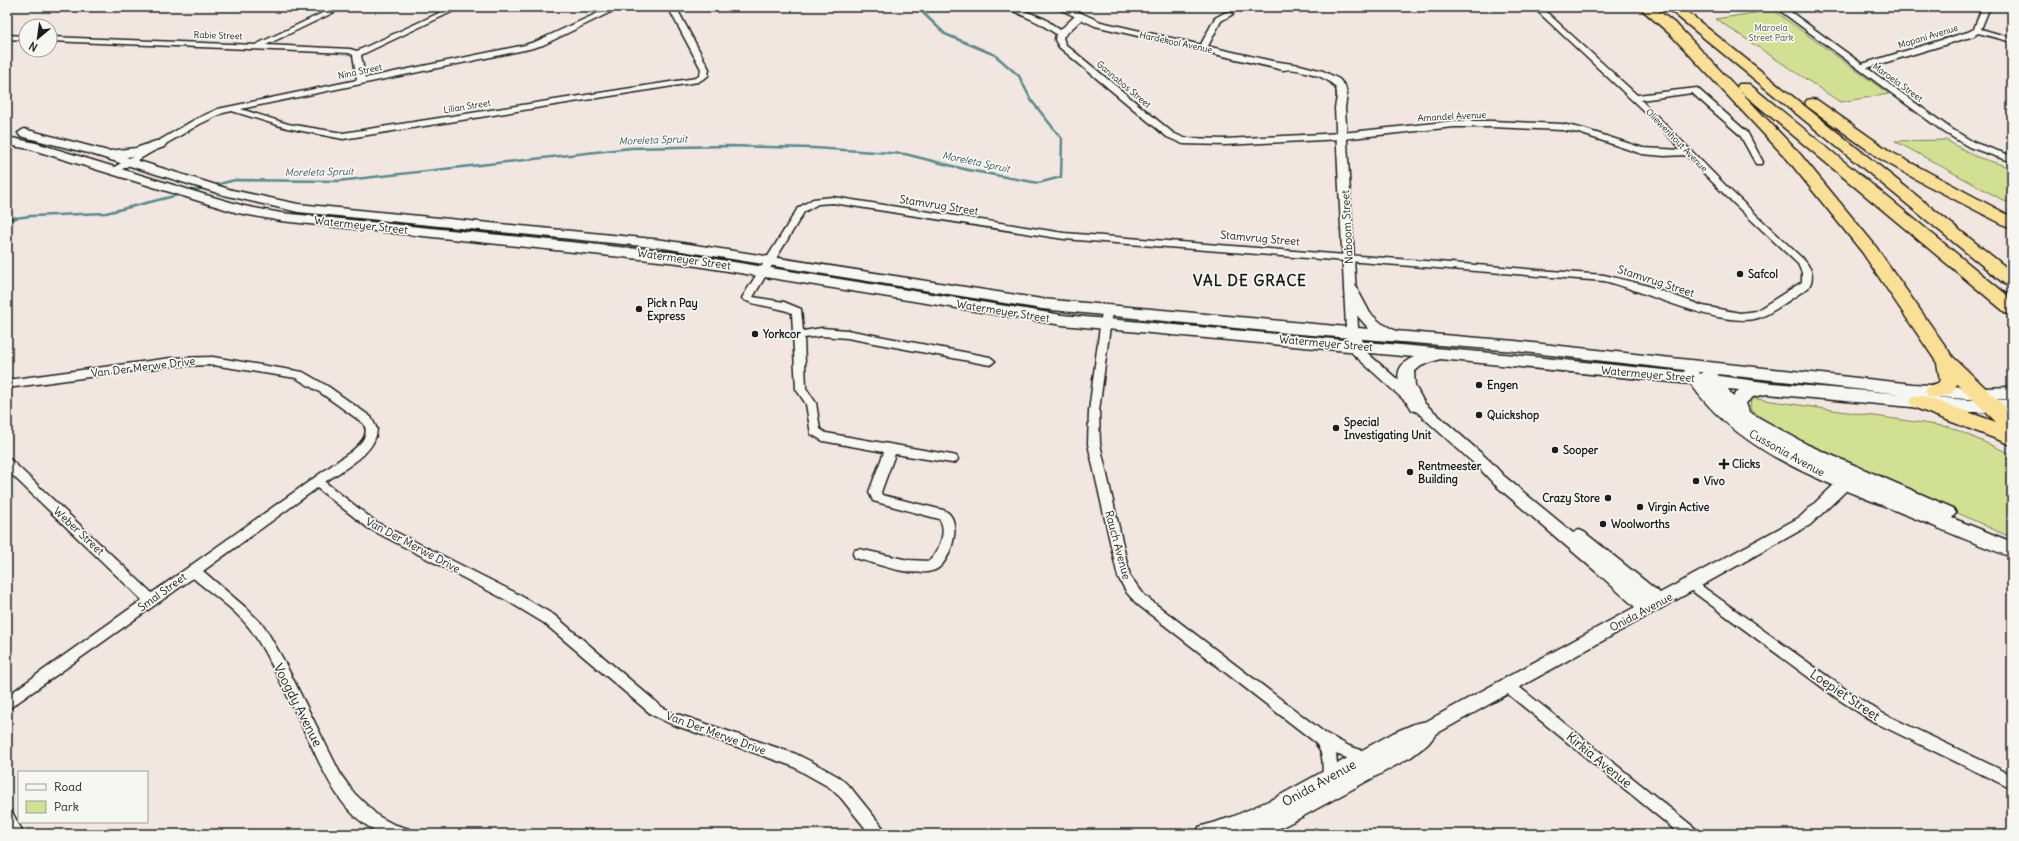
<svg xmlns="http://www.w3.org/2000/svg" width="2019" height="841" viewBox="0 0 2019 841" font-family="Delius,sans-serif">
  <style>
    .green { fill: #d2e093; stroke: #777e58 }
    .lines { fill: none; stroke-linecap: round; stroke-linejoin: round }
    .stream-far1 { stroke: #58898c; stroke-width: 2.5 }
    .stream { stroke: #58898c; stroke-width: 3.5 }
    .minor-casing { stroke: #1c1c1c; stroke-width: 3 }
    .tertiary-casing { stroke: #1c1c1c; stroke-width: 3 }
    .secondary-casing { stroke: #1c1c1c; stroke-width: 3 }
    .motorway-casing { stroke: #1c1c1c; stroke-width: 3 }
    .minor { fill: #f6f6f2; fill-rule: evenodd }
    .tertiary { fill: #f6f6f2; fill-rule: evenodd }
    .secondary { fill: #f6f6f2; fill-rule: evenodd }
    .motorway { fill: #fadf96; fill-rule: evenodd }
    .poi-dot { fill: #1c1c1c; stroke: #f6f6f2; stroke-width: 1.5 }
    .labels { text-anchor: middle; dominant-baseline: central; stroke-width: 3.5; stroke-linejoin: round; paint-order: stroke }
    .far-park-label { font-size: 9px; fill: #535740; stroke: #f6f6f2 }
    .far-street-label { font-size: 9px; fill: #1c1c1c; stroke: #f6f6f2 }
    .far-water-label { font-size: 10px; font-style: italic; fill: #3f5b5d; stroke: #f6f6f2 }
    .street-label { font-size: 11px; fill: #1c1c1c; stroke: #f6f6f2 }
    .poi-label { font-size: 11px; font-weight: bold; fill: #1c1c1c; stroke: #f6f6f2; text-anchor: start }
    .near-street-label { font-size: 13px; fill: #1c1c1c; stroke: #f6f6f2 }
    .district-label { font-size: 15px; font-weight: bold; letter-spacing: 1px; fill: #1c1c1c; stroke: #f6f6f2 }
  </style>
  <rect width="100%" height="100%" fill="#f2e7e0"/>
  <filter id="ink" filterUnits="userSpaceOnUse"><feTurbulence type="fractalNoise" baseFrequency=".025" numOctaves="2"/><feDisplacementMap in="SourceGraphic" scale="8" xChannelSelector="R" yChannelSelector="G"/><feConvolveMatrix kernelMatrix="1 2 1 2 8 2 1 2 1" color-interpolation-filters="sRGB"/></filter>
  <g filter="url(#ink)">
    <g class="green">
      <polygon points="1773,10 1889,94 1840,102 1716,19"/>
      <polygon points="1946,140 1977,157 2012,168 2012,205 1895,141"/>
      <polygon points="1751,398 1950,427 2011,454 2012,538 1774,428 1750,409"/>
    </g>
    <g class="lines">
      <g class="stream-far1">
        <polyline points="188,192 235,180 338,181 631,148 728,146 814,148 905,154 968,170 1038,183 1061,177 1062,139 1031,100 1019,76 995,55 945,34 917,7"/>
        <polyline points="7,219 31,216 106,213 182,194"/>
      </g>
      <polyline class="stream" points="7,219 15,218"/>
      <defs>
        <g id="minor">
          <polygon points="335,7 345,7 266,45 350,49 357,51 452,7 462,7 361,55 365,78 525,45 537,41 611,7 621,7 543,45 529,49 241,109 288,124 343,133 696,78 700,75 701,69 668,7 676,7 709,69 708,76 698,82 343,139 287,128 232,111 223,113 200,124 114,174 111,173 111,169 194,120 218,109 357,80 353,55 349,53 50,41 50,37 255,45"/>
          <path d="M1005,7H1015L1045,19L1060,30L1076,15H1082V19L1063,37L1065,44L1173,133L1184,138L1225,139L1342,133L1454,121H1491L1562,124L1584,129L1643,148L1682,150L1649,116L1533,7H1541L1637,95L1697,88L1747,132L1763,162L1762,164H1756L1740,135L1692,93L1641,100L1732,192L1804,260C1812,269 1815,278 1808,288C1793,297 1777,310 1761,317C1724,331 1644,290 1604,281L1064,239L833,203L818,204L804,212L753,297L784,302L801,309L803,331L822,328L847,330L990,357L995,361L990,365L847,338L822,336L804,338L806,388L816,403L820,429L826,433L952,455L956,456L958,459L956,462L952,463L895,454L881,492L882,495L943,510C965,517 951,564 935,570C912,578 881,565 859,559L855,558L853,554L855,550L859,549L908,560L929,561C939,553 948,529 939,519L873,501L869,492L884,452L823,441L811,434L806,404L796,389L792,313C781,307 747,305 742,298L798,208L813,199L833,197L1064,233L1604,275L1645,285L1703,306L1740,313L1756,311L1802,282V273L1798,264L1726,196L1686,155L1664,156L1642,154L1579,133L1562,130L1491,127H1454L1342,139L1225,145L1183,144L1167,137L1059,47L1055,40L1056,34L1039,23Z"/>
          <polygon points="1775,7 1784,7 1862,64 1968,32 1974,29 1982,7 1990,7 1981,29 2012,38 2012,42 1978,33 1974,36 1867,68 1950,128 1975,143 2012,156 2012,162 1969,147 1944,132"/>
          <polygon points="1226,12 1233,14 1221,21 1206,50 1200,50 1199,48 1215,18"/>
          <polygon points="7,35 26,36 26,40 7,39"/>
          <path d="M1107,308L1112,311L1099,411L1100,444L1130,576L1145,596L1325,733L1349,746L1370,753L1372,758L1370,763L1365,765L1336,754L1338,772L1335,783L1330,785L1325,783C1319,768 1328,760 1315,742L1137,604L1127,593L1118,577L1088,444L1089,411L1102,311Z"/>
          <path d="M213,357L303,372L329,387L371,417L377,429C376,454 343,469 325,482L376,522L514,592L554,615L662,707L674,713L796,754L814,763L839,777L851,788L884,829L886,834H870L841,798L829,787L804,773L792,766L671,724L652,715L544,623L506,600L368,528L317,488L203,571L245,607L264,626L283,659L341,775L354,793L378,816L393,824L409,829L411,834C402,834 389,836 381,833C339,816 322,767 304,730C289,699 274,666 255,636C241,613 213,595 193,578L7,710V696L142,600L7,470V459L11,460L152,593L352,451C360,444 371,434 363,423L321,393L296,378L213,365L171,366L7,388V380L171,358Z"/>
          <polygon points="1692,579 1848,691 1882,713 2012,775 2012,789 1872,721 1838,699 1688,588 1686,584 1688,580"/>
          <polygon points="1508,680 1513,682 1696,829 1698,834 1680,834 1503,690 1501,686 1503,682"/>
          <polygon points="7,810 12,812 24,834 9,834 7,831"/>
        </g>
        <path id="tertiary" d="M1055,7H1068L1101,22L1272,61L1300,65L1323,71L1339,79L1345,86L1347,94L1345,108L1358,327L1364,350L1490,461L1504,476L1573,533L1579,530L1584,532L1660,593L1800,517L1839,480L1844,478L1849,480L1851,484L1849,488L1810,525L1436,734L1428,744L1411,757L1298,819L1268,834H1239L1240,832L1235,834H1197L1199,827L1232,817L1275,798L1393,733L1414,724L1427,721L1635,607L1601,576L1494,484L1480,469L1352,353L1348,345L1346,327L1335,108C1336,101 1339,93 1335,87C1328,76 1294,67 1283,70L1095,26Z"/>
        <path id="secondary" d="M24,129L108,151L136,148L156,141H164L166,144L164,147L142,155L126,157L232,190L298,204L663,240L1042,299L1369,329L1356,314L1344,290L1346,287L1351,285L1356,287L1370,313L1381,323L1396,331L1515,341L1913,384L1982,388L2012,387V399L1982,400L1924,396L1967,400H2012V412H1967L1767,394L1753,397L1746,403L1749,412L1808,445L1953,508L1956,513L1952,518L2012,542V557C1974,544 1937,527 1899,512C1825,482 1739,453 1691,384L1440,359L1421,366L1414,372L1415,386L1426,406L1424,410L1418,412L1412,410C1402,392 1386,369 1414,357L1062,325L678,263L281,221L238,213L30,149L7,145V137L36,143L206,195L244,206L281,213L678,253L1062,315L1514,355L1684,372L1685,370L1515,351L1287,333L1042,309L663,248L298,212L224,195L88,153L20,136L18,133ZM1698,372H1704L1700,374ZM1717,374L1901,394L1772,383L1719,376ZM1728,389L1739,390L1733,397Z"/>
        <g id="motorway">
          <polygon points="1639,7 1654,7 1678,26 1738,89 1737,87 1739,84 1749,84 2012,299 2012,315 2006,313 1740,91 1800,154 1874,244 1953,357 2012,413 2012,445 1913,407 1910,402 1913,397 1920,395 1996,422 1957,384 1952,393 1935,398 1928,396 1925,391 1928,386 1938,383 1940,380 1937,363 1862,252 1788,160 1671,35"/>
          <polygon points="1666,7 1681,7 2012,272 2012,287 2006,285"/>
          <polygon points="1812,99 1817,100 1891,152 2012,217 2012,229 1919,181 1879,158 1807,106 1805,103 1807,100"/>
        </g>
      </defs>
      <use href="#minor" class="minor-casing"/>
      <use href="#tertiary" class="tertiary-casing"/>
      <use href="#secondary" class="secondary-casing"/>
      <use href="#motorway" class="motorway-casing"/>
      <use href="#minor" class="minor"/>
      <use href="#tertiary" class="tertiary"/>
      <use href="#secondary" class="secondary"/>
      <use href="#motorway" class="motorway"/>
    </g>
  </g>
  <g class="poi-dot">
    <circle cx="1740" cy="274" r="4"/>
    <circle cx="639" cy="309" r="4"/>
    <circle cx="755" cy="334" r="4"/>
    <circle cx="1479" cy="385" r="4"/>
    <circle cx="1479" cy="415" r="4"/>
    <circle cx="1336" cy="428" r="4"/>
    <circle cx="1555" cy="450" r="4"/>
    <path d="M1722 458h4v4h4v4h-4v4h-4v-4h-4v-4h4z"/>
    <circle cx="1410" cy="472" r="4"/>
    <circle cx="1696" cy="481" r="4"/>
    <circle cx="1608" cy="498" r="4"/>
    <circle cx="1640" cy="507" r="4"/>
    <circle cx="1603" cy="524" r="4"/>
  </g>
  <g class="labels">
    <g class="far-park-label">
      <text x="1771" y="27">Maroela<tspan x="1771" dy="10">Street Park</tspan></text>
    </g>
    <g class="far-street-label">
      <text transform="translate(218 35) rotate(2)">Rabie Street</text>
      <text transform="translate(1928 36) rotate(-17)">Mopani Avenue</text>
      <text transform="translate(1176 42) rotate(12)">Hardekool Avenue</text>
      <text transform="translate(360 71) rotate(-12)">Nina Street</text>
      <text transform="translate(1898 82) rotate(36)">Maroela Street</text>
      <text transform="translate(1124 84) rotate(40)">Gannabos Street</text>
      <text transform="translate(467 106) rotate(-9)">Lilian Street</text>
      <text transform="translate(1452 116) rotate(-3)">Amandel Avenue</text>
      <text transform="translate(1677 140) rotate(46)">Oliewenhout Avenue</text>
    </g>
    <g class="far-water-label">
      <text transform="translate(653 140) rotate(-2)">Moreleta Spruit</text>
      <text transform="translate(976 162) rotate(12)">Moreleta Spruit</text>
      <text transform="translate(319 172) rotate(-1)">Moreleta Spruit</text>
    </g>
    <g class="street-label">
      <text transform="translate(939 205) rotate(9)">Stamvrug Street</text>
      <text transform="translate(361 225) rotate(6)">Watermeyer Street</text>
      <text transform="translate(1347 227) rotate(-93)">Naboom Street</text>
      <text transform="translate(1260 238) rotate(5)">Stamvrug Street</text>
      <text transform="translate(684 259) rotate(8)">Watermeyer Street</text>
      <text transform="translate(1656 281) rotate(18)">Stamvrug Street</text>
      <text transform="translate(1003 311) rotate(9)">Watermeyer Street</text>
      <text transform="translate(1326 343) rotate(5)">Watermeyer Street</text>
      <text transform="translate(143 367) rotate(-7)">Van Der Merwe Drive</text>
      <text transform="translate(1648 374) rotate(5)">Watermeyer Street</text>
      <text transform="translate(1787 453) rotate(29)">Cussonia Avenue</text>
      <text transform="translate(79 531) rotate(43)">Weber Street</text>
      <text transform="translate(413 545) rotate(28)">Van Der Merwe Drive</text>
      <text transform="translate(1118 545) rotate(75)">Rauch Avenue</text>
      <text transform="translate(162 592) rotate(-36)">Smal Street</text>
      <text transform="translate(1641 612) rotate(-28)">Onida Avenue</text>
      <text transform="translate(716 733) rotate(20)">Van Der Merwe Drive</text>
    </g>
    <g class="poi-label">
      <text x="1748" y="274">Safcol</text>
      <text x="647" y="303">Pick n Pay<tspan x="647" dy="13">Express</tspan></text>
      <text x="763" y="334">Yorkcor</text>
      <text x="1487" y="385">Engen</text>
      <text x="1487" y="415">Quickshop</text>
      <text x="1344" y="422">Special<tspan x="1344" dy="13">Investigating Unit</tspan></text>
      <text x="1563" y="450">Sooper</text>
      <text x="1732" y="464">Clicks</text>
      <text x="1418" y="466">Rentmeester<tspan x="1418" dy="13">Building</tspan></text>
      <text x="1704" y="481">Vivo</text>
      <text x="1600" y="498" text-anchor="end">Crazy Store</text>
      <text x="1648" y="507">Virgin Active</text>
      <text x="1611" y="524">Woolworths</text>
    </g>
    <g class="near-street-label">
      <text transform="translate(1845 695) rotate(34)">Loepiet Street</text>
      <text transform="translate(298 705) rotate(63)">Voogdy Avenue</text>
      <text transform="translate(1599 760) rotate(39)">Kirkia Avenue</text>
      <text transform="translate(1319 783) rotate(-29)">Onida Avenue</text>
    </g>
    <g class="district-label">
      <text x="1250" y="280">VAL DE GRACE</text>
    </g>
  </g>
  <rect width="2019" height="841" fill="none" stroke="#f6f6f2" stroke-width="24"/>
  <rect x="12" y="12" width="1995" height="817" fill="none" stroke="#1c1c1c" stroke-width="1.5" filter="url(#ink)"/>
  <rect x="18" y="771" width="130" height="52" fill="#f6f6f2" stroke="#9f9f9c"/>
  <rect x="26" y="784" width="20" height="6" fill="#f6f6f2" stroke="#9f9f9c"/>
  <text x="54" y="791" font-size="12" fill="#1c1c1c">Road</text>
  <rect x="26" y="801" width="20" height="12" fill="#d2e093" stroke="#9f9f9c"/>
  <text x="54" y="811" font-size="12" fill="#1c1c1c">Park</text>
  <g transform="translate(38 38) rotate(209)"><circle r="19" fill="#f6f6f2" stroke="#9f9f9c"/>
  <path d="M0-3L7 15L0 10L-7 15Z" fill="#1c1c1c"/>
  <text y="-6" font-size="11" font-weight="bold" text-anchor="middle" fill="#1c1c1c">N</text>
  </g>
</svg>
